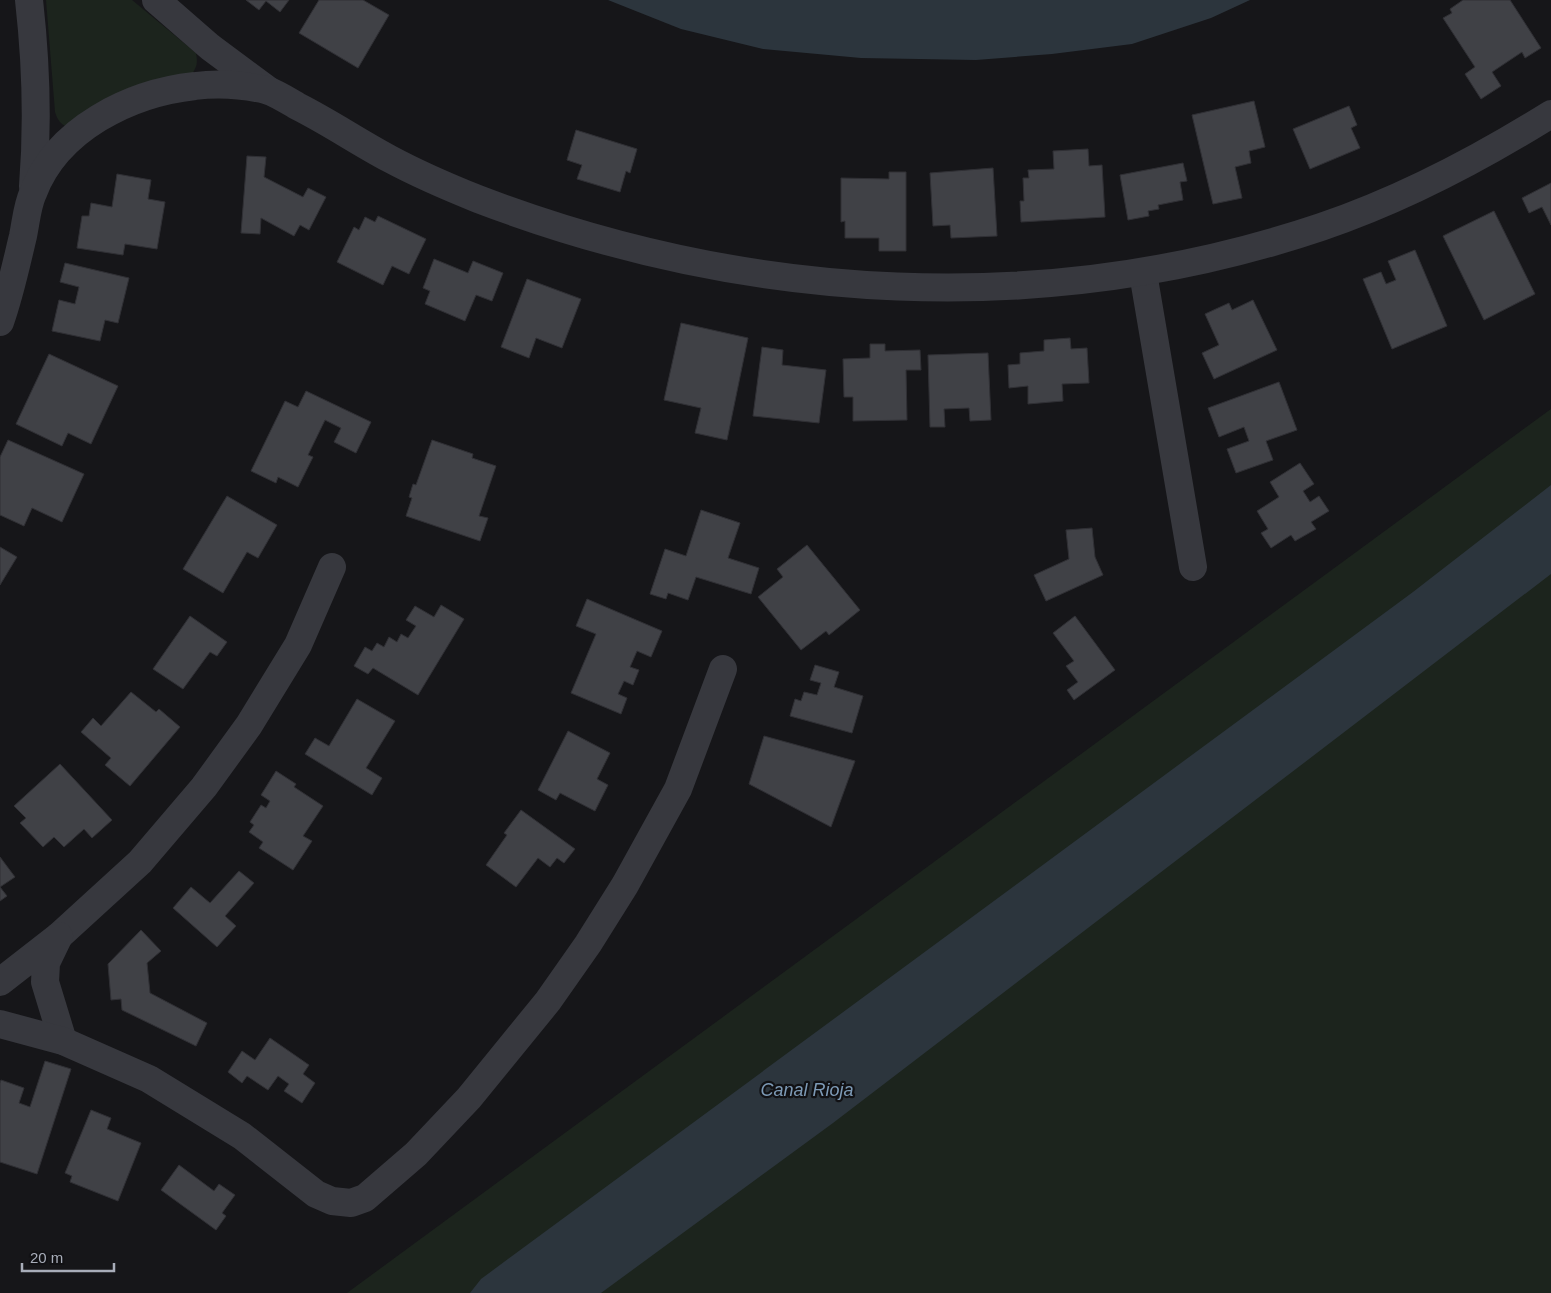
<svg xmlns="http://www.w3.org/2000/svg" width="1551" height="1293" viewBox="0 0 1551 1293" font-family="Helvetica,sans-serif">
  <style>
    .green { fill: #1c241d }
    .water { fill: #2c353d }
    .building { fill: #404146; stroke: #303035 }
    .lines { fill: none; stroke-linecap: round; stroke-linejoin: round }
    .minor { stroke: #37383e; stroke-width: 28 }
    .labels { text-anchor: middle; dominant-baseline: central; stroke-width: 4.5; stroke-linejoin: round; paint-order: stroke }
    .water-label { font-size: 18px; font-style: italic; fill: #7d9ab6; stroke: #111114 }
  </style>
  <rect width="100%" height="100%" fill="#161619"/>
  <g class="green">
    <path d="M46,0H132L196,53C198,63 197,68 190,76L70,128C61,125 58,121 55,112Z"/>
    <polygon points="1551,409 1551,1293 347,1293"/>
  </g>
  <g class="water">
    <polygon points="608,0 1250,0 1211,18 1132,44 1052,54 976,60 861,58 763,49 681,29"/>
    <polygon points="1551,485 1551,574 833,1123 601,1293 470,1293 481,1279 1413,592"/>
  </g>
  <g class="building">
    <polygon points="246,0 289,0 280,12 266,1 259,10"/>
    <polygon points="319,0 363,0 389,15 358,68 299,33"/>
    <polygon points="1463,0 1510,0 1541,48 1525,58 1522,52 1492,72 1501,86 1481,99 1465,74 1475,67 1443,18 1452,13 1450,9"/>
    <polygon points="1254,101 1265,147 1249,151 1251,163 1235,167 1242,198 1213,204 1192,115"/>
    <polygon points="1349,106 1357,125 1351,128 1360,148 1310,169 1293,129"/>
    <polygon points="576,130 637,149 630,173 626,171 620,192 577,179 582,165 567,160"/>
    <polygon points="1088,149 1089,166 1102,165 1105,217 1021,222 1020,201 1024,201 1023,178 1029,178 1028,170 1054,169 1053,151"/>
    <polygon points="247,156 266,157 264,177 303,197 308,188 326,197 309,230 300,225 294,236 261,218 260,234 241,233"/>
    <polygon points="1183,163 1187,181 1180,182 1183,200 1158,205 1159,209 1148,211 1149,216 1128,220 1120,175"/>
    <polygon points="993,168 997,236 951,238 950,225 933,226 930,173"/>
    <polygon points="889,172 906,172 906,251 879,251 879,238 845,238 845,221 841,222 841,178 889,179"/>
    <polygon points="117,174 151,180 148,199 165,202 157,249 125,244 123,255 77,248 82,216 89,216 91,203 112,207"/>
    <polygon points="1551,183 1551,225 1542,207 1529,213 1522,198"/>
    <polygon points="1494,211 1535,294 1484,320 1443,236"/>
    <polygon points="378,216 426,239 409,274 392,266 383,285 337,262 354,227 359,230 365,217 375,222"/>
    <polygon points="1415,250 1447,326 1392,349 1363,279 1381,272 1386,284 1396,280 1388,261"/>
    <polygon points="434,259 468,273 473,261 503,273 492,301 476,295 465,321 425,304 430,291 423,288"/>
    <polygon points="65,263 129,278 118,323 105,320 100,341 52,331 59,300 75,304 79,287 60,282"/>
    <polygon points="527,279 581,299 562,348 536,338 529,358 501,347"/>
    <polygon points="1253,300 1277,350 1214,379 1202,353 1219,345 1205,314 1229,303 1232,310"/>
    <polygon points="681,323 748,338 727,440 695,433 701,408 664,400"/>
    <polygon points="1070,338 1071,349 1087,348 1089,383 1062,384 1063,401 1028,404 1028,386 1009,388 1008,365 1020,364 1020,353 1044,351 1044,340"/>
    <polygon points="870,344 885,344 885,351 920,350 921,370 906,370 907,420 853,421 853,397 844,397 843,359 870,358"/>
    <polygon points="762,347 783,350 782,365 826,370 819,423 753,416"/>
    <polygon points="988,353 991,420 970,421 969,408 944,409 945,427 930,427 928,355"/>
    <polygon points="49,354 118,386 91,444 68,433 62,446 16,424"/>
    <polygon points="1279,382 1297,430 1266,441 1273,460 1236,473 1227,449 1249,441 1244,427 1219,437 1208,408"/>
    <polygon points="306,391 371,422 356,453 334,442 341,428 325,420 308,455 313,457 298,487 278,477 276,483 251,471 285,401 298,407"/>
    <polygon points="8,440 84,474 62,522 32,508 24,526 0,515 0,457"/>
    <polygon points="432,440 473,454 472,458 496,466 479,516 488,518 480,541 406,516 412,498 409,497 413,484 416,485"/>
    <polygon points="1300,463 1314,484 1303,491 1310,502 1319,496 1329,511 1311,522 1316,529 1295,541 1291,535 1271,548 1261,533 1268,529 1257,511 1279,497 1270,482"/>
    <polygon points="227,496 277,525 258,558 247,552 223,593 183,569"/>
    <polygon points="701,510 740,523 728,558 759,568 751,594 696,577 688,600 668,593 666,599 650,594 665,549 686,556"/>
    <polygon points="1092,528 1095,557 1103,575 1046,601 1034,575 1069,559 1066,530"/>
    <polygon points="807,545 860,610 829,635 826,631 801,650 758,597 783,577 777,569"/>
    <polygon points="0,547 17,557 0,585"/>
    <polygon points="587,599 662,631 651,657 637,651 630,667 639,670 633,685 624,681 618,694 627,698 621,714 571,693 596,634 576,626"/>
    <polygon points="441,605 464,619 418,695 373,668 368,674 354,666 365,647 372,651 377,643 384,647 389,637 397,642 401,634 408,638 416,626 406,620 415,606 434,617"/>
    <polygon points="190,616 227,642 217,656 210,652 183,689 153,669"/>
    <polygon points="1075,616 1115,670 1074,700 1067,690 1078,682 1066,666 1074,661 1053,633"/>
    <polygon points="815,665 839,672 834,687 863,696 852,733 790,716 795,699 801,701 804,692 817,695 821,683 810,680"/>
    <polygon points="131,692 156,712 159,709 180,727 130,786 105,765 111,758 81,732 93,718 101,726"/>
    <polygon points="357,699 395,721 366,768 382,778 372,795 305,754 315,738 329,746"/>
    <polygon points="568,731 610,753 597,779 608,785 595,811 560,793 556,800 538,790"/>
    <polygon points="764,736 855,761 831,827 749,784"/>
    <polygon points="60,764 112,820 92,838 84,829 64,847 54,837 43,847 20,823 26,818 14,806"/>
    <polygon points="276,771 296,784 294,787 323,806 303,836 312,841 293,870 259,848 263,842 249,832 254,825 250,822 261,805 266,808 270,801 261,795"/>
    <polygon points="521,810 575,849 564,863 557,858 550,867 538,858 516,887 486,865 507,835 504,833"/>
    <polygon points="0,857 15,877 0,887 7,896 0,901"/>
    <polygon points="239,871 254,883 225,916 236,926 217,947 173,908 191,887 210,903"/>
    <polygon points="141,930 161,951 147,963 150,993 207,1023 196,1046 122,1010 121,999 111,1000 108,964"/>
    <polygon points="270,1038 309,1065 303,1074 315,1083 302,1103 284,1091 289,1084 278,1076 268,1090 247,1076 242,1083 228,1072 242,1051 255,1060"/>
    <polygon points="45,1061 71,1069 37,1174 0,1162 0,1083 1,1080 24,1088 19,1103 30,1107"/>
    <polygon points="91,1110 111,1118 107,1129 141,1143 118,1201 70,1182 72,1176 65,1173"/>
    <polygon points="179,1165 214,1191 219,1184 235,1195 222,1213 226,1216 216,1230 161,1190"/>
  </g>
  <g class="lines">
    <g class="minor">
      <path d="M29,0C36,62 38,124 33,186"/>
      <polyline points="156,0 210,47 268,90"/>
      <polyline points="1143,273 1193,567"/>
      <path d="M0,322C10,294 16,265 23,236C26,222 27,206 33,193C57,129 130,93 195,86C217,83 244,85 266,90C276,93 287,100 297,106C329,122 358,142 390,159C418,174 448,187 478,199C748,302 1045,320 1321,227C1401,200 1479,159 1551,114"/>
      <polyline points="59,936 140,862 204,787 249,725 298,645 332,567"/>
      <polyline points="0,982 59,936 46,963 45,982 63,1041"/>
      <polyline points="0,1024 63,1041 149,1079 242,1136 316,1194 332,1201 351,1203 365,1198 416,1154 469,1098 548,1001 588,944 625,885 678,789 723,669"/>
    </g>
  </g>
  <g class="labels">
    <g class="water-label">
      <text x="807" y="1090">Canal Rioja</text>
    </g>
  </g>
  <path d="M22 1263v8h92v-8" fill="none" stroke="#a8adb9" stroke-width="2.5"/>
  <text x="30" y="1263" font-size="15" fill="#a8adb9" stroke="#111114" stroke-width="4" paint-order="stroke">20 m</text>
</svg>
